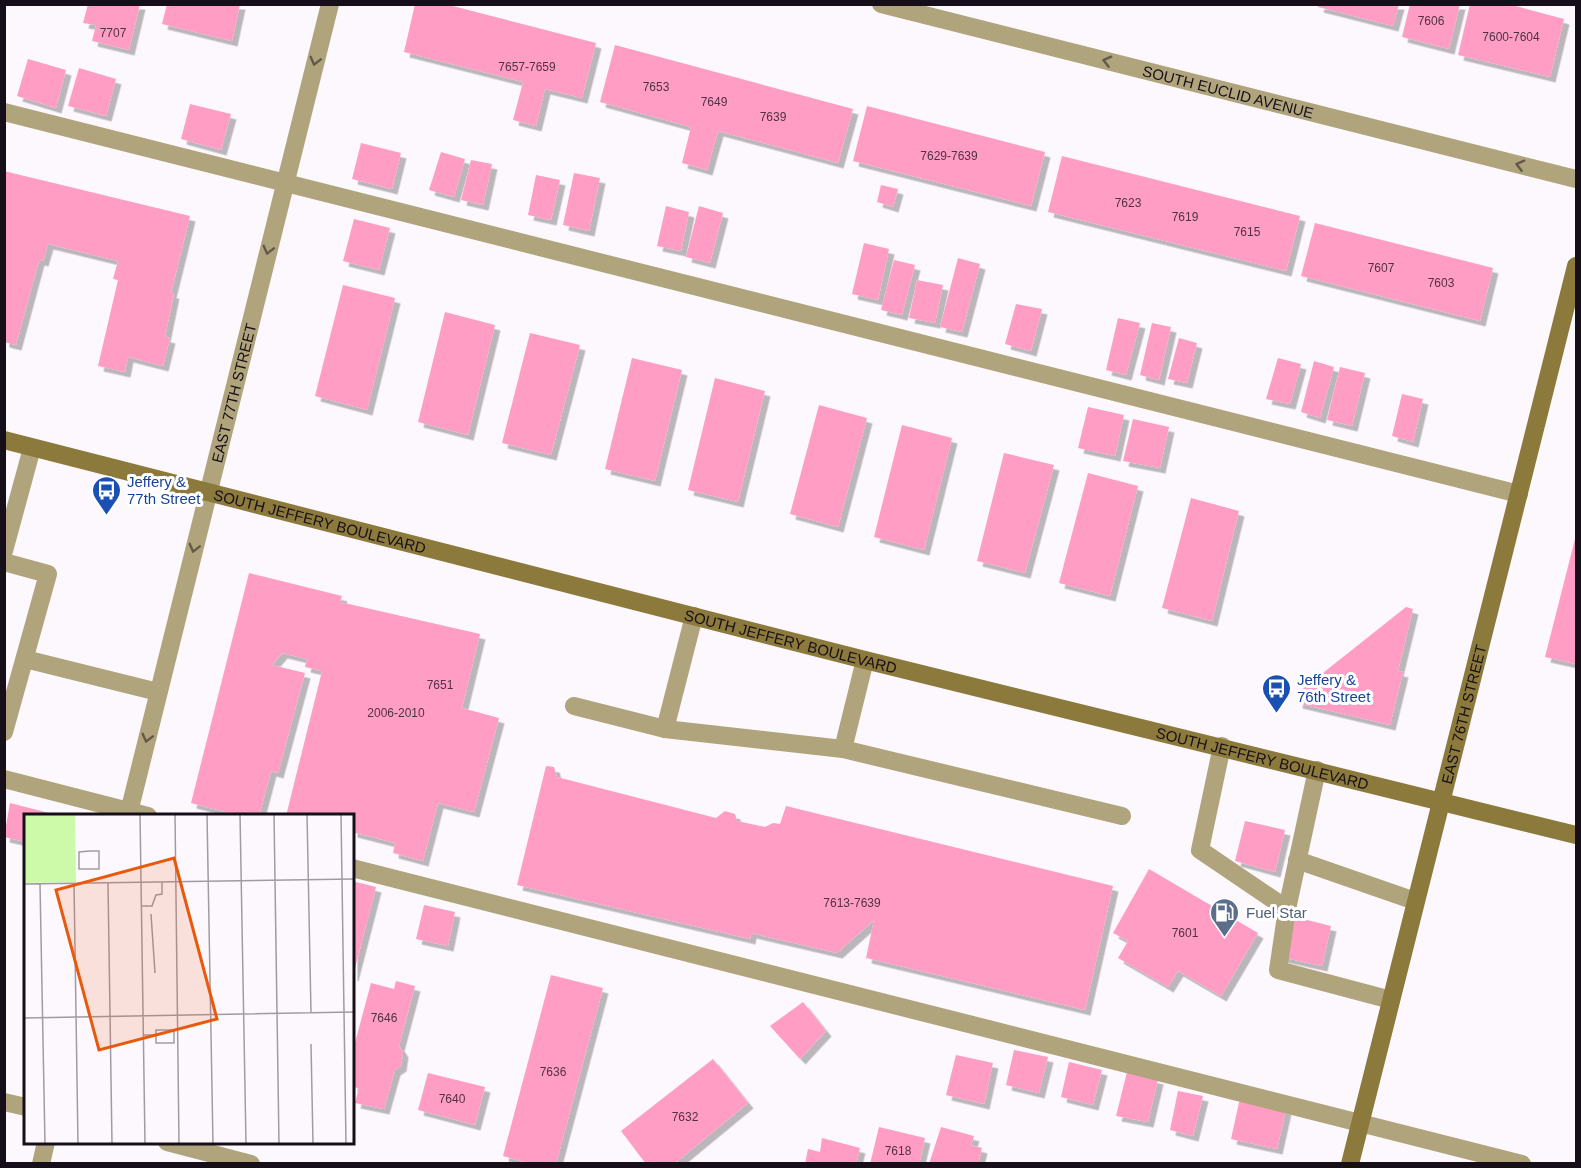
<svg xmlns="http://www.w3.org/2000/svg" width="1581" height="1168" viewBox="0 0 1581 1168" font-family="Helvetica,sans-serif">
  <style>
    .building { fill: #ff9dc5; filter: url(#shadow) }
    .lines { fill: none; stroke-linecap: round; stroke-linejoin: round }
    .lane { stroke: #b0a47c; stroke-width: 18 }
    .street { stroke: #b0a47c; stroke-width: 18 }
    .secondary { stroke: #8c7a3c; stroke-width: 18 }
    .oneway { stroke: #63594a }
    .labels { text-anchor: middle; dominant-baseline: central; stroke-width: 6; stroke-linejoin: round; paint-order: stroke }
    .number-label { font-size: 12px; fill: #503244 }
    .street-label { font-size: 15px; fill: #160e19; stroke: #fff }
    .transit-label { font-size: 15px; fill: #164399; stroke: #fff; text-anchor: start }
    .service-label { font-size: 15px; fill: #4e5e75; stroke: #fff; text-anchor: start }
    .inset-road { fill: none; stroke: #a19aa2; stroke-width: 1.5 }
    .view { fill: #e8590c; fill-opacity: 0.15; stroke: #e8590c; stroke-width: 3 }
    .inset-edge { fill: none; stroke: #160e19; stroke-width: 3 }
  </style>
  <defs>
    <filter id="shadow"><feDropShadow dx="5.5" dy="5.5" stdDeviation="0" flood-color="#0004"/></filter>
  </defs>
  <rect width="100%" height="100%" fill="#fdf8fe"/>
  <g class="building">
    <polygon points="88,4 140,4 129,50 92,41 96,25 83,23"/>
    <polygon points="167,4 240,4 232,41 162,24"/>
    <polygon points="415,4 445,4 596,43 582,98 545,89 536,126 513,120 523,82 404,52"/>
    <polygon points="1319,4 1399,4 1393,26 1318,7"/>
    <polygon points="1410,4 1460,4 1449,49 1402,37"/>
    <polygon points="1470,4 1508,4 1564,19 1550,77 1458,55"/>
    <polygon points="615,45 853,109 838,163 718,131 707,170 682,163 691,127 600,102"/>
    <polygon points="28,59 66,70 56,108 17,96"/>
    <polygon points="79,68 116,79 106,116 68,106"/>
    <polygon points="190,104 231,114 221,150 181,139"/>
    <polygon points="867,106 1045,152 1031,206 853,161"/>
    <polygon points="361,143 401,153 392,189 352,179"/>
    <polygon points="441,152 465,159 454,197 429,190"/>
    <polygon points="1062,156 1300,216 1286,271 1048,212"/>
    <polygon points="471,160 492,164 483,205 461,200"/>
    <polygon points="4,171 190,216 171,293 174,293 165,337 170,338 163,366 128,357 125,372 98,366 118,280 113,279 118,261 48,244 43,261 39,260 16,345 4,342"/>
    <polygon points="574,173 600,178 589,231 563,225"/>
    <polygon points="536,175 560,180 551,220 528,215"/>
    <polygon points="881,185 898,189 893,207 877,202"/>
    <polygon points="666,206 689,212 681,251 657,246"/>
    <polygon points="699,206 723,213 710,263 686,257"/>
    <polygon points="354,219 390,228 379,270 343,261"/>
    <polygon points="1315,223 1493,268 1480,321 1301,276"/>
    <polygon points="864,243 889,249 878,300 852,294"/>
    <polygon points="958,258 980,264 962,332 940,327"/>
    <polygon points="894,260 915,265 902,315 881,310"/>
    <polygon points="917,280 943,285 935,323 909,318"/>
    <polygon points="343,285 395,298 367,410 315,396"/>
    <polygon points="1016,304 1042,309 1031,351 1005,344"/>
    <polygon points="445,312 495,325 468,435 418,422"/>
    <polygon points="1118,318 1140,323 1126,375 1106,370"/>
    <polygon points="1152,323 1171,327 1159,380 1140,375"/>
    <polygon points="530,333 580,345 551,455 502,443"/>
    <polygon points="1179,338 1197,343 1187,383 1168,379"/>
    <polygon points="632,358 682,370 655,481 605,469"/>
    <polygon points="1278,358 1301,364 1290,404 1266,399"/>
    <polygon points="1314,361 1334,367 1320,418 1301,412"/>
    <polygon points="1340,367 1365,373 1352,426 1327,420"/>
    <polygon points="715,378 765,391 738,502 688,490"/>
    <polygon points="1402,394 1423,399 1413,442 1392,436"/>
    <polygon points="819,405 867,418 838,527 790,514"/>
    <polygon points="1088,407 1124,415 1115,456 1078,448"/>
    <polygon points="1133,419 1169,427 1160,468 1123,461"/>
    <polygon points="902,425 952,438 924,550 874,537"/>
    <polygon points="1004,453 1054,465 1025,573 977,561"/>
    <polygon points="1088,473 1138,486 1110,596 1059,583"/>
    <polygon points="1191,498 1239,511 1212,621 1162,608"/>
    <polygon points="1576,535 1576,664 1545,657"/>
    <polygon points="249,573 342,596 340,602 480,634 462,708 499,718 474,812 438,803 423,861 393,853 395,843 352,832 352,816 286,816 322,671 305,667 307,659 282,653 272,665 305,673 278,773 271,771 259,816 241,816 191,803"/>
    <polygon points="1406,607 1413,609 1398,671 1403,672 1390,725 1297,703 1299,692"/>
    <polygon points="546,766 554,767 557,777 716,818 725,811 735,814 737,821 765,827 773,823 780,824 786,806 1113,886 1085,1010 866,958 874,920 837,953 751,933 750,939 517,885"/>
    <polygon points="10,803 57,815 56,816 26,816 26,842 4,837"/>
    <polygon points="1245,821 1285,830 1275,872 1235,861"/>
    <polygon points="1149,869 1258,933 1221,996 1178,971 1168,987 1118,958 1128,941 1113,933"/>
    <polygon points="352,881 376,887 353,976 352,976"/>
    <polygon points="424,905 455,912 448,946 416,939"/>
    <polygon points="1291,916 1331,926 1322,966 1281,957"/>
    <polygon points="551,975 603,988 556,1164 531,1164 503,1156"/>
    <polygon points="396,981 415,986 399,1046 403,1052 401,1066 395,1070 384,1109 355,1103 359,1088 352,1087 352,1054 371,983 394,989"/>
    <polygon points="803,1002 826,1031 800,1059 770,1026"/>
    <polygon points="1014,1050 1048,1057 1039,1093 1006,1085"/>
    <polygon points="956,1055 993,1063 984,1104 946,1095"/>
    <polygon points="713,1059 748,1103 674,1164 646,1164 621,1131"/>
    <polygon points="1069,1062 1102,1070 1093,1105 1061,1097"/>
    <polygon points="1127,1072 1158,1079 1148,1122 1116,1116"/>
    <polygon points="428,1073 485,1087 475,1125 418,1110"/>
    <polygon points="1178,1091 1203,1096 1193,1136 1170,1130"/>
    <polygon points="1240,1098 1286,1109 1277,1149 1231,1139"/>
    <polygon points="879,1127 925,1138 919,1164 870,1164"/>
    <polygon points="941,1127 974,1136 971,1145 982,1148 978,1164 929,1164"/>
    <polygon points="822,1138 860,1148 856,1164 805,1164 808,1149 820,1152"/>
  </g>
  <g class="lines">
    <g class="lane">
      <polyline points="4,112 1519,494"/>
      <polyline points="4,551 32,448"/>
      <polyline points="4,562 48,574 4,732"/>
      <polyline points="25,659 158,692"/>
      <polyline points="574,706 665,729 843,749 1122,816"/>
      <polyline points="665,729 694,616"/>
      <polyline points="1222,746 1200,850 1287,909 1278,970 1391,1000"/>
      <polyline points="843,749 865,660"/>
      <polyline points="4,779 148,816"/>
      <polyline points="1297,860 1415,901"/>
      <polyline points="352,868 1522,1164"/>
      <polyline points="1287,909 1317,770"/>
    </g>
    <g class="street">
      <path id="s1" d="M881,4L1576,179"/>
      <path id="s2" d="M128,816L330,4"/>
      <polyline points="4,1102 26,1107"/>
      <polyline points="167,1142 251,1164"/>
      <polyline points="41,1164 46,1142"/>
    </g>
    <g class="secondary">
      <path id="s3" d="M4,440L865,660L1576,835"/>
      <path id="s4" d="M1350,1164L1576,266"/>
    </g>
  </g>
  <defs><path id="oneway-chevron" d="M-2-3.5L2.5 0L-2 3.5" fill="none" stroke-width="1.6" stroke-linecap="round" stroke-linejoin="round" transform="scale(1.5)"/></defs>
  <g class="oneway">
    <use href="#oneway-chevron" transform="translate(315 61) rotate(104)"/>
    <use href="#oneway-chevron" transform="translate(1107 61) rotate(-166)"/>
    <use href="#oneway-chevron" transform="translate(1520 165) rotate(-166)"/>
    <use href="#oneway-chevron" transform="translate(268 250) rotate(104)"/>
    <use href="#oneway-chevron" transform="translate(194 548) rotate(104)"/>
    <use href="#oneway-chevron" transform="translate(147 738) rotate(104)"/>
  </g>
  <defs>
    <symbol id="bus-pin" viewBox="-11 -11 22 30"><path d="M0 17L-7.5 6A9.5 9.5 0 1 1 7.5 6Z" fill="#1a4fb4" stroke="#fff"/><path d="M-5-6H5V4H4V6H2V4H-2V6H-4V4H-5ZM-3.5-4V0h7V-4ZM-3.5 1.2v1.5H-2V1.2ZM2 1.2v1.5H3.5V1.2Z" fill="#fff"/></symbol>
    <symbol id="fuel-pin" viewBox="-11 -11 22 30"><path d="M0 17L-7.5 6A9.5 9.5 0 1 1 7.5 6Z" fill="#5c6f8a" stroke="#fff"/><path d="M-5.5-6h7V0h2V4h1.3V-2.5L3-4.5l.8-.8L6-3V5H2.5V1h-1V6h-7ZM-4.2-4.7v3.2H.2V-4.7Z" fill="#fff"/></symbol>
  </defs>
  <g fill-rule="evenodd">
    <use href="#bus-pin" x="90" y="474" width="33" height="45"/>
    <use href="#bus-pin" x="1260" y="672" width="33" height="45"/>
    <use href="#fuel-pin" x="1208" y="896" width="33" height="45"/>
  </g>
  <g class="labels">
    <g class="number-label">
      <text x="1431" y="21">7606</text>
      <text x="113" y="33">7707</text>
      <text x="1511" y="37">7600-7604</text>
      <text x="527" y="67">7657-7659</text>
      <text x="656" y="87">7653</text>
      <text x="714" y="102">7649</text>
      <text x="773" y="117">7639</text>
      <text x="949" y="156">7629-7639</text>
      <text x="1128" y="203">7623</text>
      <text x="1185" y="217">7619</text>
      <text x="1247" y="232">7615</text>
      <text x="1381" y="268">7607</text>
      <text x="1441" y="283">7603</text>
      <text x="440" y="685">7651</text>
      <text x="396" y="713">2006-2010</text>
      <text x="852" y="903">7613-7639</text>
      <text x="1185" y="933">7601</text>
      <text x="384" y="1018">7646</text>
      <text x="553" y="1072">7636</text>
      <text x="452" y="1099">7640</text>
      <text x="685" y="1117">7632</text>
      <text x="898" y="1151">7618</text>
    </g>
    <g class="street-label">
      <text stroke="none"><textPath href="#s1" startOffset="358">SOUTH EUCLID AVENUE</textPath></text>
      <text stroke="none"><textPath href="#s2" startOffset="436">EAST 77TH STREET</textPath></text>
      <text stroke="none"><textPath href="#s3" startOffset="326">SOUTH JEFFERY BOULEVARD</textPath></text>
      <text stroke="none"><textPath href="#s3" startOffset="812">SOUTH JEFFERY BOULEVARD</textPath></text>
      <text stroke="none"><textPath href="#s4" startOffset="464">EAST 76TH STREET</textPath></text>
      <text stroke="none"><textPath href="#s3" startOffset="1298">SOUTH JEFFERY BOULEVARD</textPath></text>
    </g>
    <g class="transit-label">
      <text x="127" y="481">Jeffery &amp;<tspan x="127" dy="17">77th Street</tspan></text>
      <text x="1297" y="679">Jeffery &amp;<tspan x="1297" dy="17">76th Street</tspan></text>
    </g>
    <g class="service-label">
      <text x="1246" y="912">Fuel Star</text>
    </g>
  </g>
  <g transform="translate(24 814)">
    <rect width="330" height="330" fill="#fdf8fe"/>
    <path d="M0,0H51L52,68L0,69Z" fill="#cdfaa8"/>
    <path class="inset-road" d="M116,0L121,330M151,0L155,330M183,0L189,330M216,0L222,330M250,0L255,330M283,0L287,199M317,0L322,330M66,37H75V55H55V38ZM50,69L54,330M84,69L88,330M0,70L330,65M16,70L21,330M117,92H128L132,81L138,80V68M127,100L131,159M0,204L330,198M119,221H132V229H150V216H132V221M287,230L289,330"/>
    <path class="view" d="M150,44L193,205L75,236L32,76Z"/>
    <rect width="330" height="330" class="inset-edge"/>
  </g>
  <rect width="1581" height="1168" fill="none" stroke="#160e19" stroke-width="12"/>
</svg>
